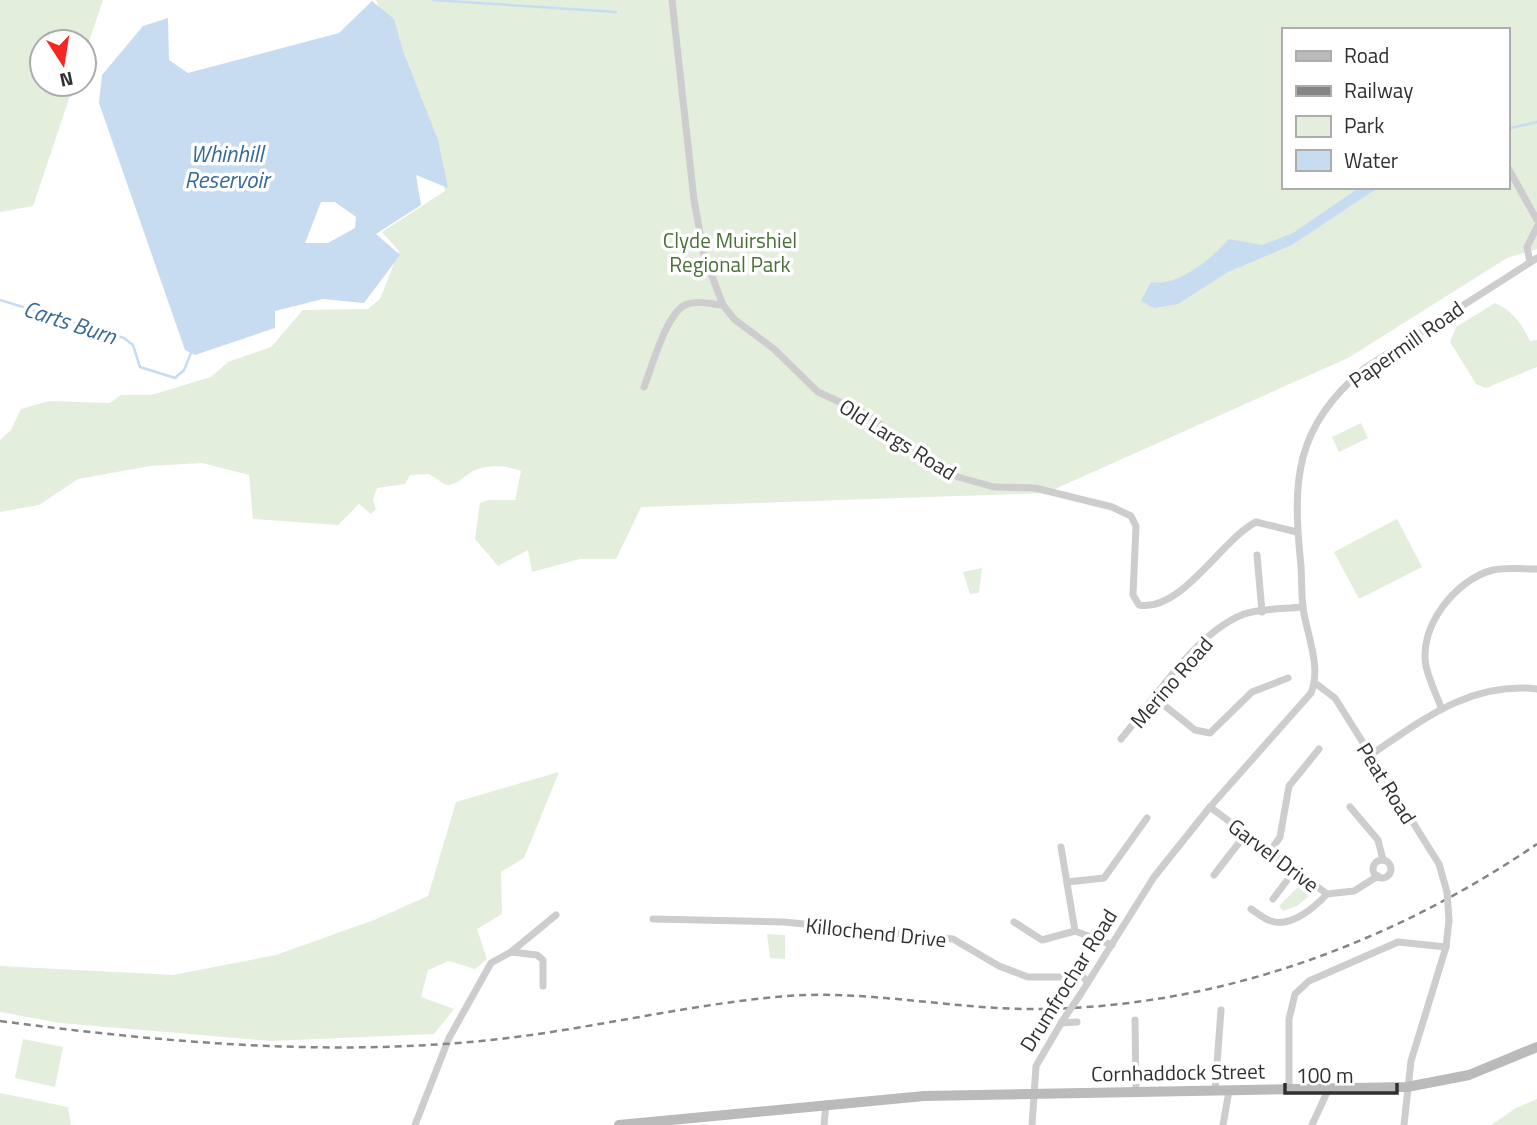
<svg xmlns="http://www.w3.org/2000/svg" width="1537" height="1125" viewBox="0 0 1537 1125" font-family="'Titillium Web',sans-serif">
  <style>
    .green { fill: #e4eedd; fill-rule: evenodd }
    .water { fill: #c7dcf0; fill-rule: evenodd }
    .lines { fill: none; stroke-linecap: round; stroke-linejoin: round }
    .stream { stroke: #c7dcf0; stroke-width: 2.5 }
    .street { stroke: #cdcdcd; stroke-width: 7 }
    .secondary { stroke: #bababa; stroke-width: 10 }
    .rail { stroke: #858585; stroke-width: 2.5; stroke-dasharray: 7 5; stroke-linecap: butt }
    .street-bridge { stroke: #cdcdcd; stroke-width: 7 }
    .labels { text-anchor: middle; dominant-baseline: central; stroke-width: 7; stroke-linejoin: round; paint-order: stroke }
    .park-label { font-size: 21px; fill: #4d7038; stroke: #fff }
    .street-label { font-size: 21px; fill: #303030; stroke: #fff }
    .water-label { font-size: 23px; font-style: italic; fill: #356a9b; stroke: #fff }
  </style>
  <rect width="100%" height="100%" fill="#fff"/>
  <g class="green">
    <polygon points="0,0 103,0 84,56 84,42 42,42 42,84 74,84 33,206 0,212"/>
    <path d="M376,0H1537V249L1507,258L1348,358L1046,493L641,507L616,559H580L532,572L528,550L498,566L475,539L480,503L488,500H515L521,471C506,465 484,464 470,473C460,479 459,484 446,485L429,474L410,475L405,484L377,488L373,500L376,509L371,514L359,504L338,525L253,519L249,475L202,463L150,466L78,479L39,505L0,512V440L11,430L21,409L49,401L110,403L121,395H151L211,377L228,362L271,347L303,310L368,309L380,299L399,251L382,232L445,191L415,94ZM1283,30H1507V187H1283Z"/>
    <path d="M1495,303C1514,312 1521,323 1530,341L1537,340V367L1486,388L1476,384L1450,342L1456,327Z"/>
    <polygon points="1361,423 1368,438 1339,452 1332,437"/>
    <polygon points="1397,519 1422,567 1359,599 1334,552"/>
    <polygon points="982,568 979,593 970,594 963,572"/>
    <polygon points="559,772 524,858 501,872 502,914 477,929 487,959 475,969 449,961 428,970 421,997 454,1009 434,1034 270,1041 60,1023 0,1012 0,966 173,975 276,955 374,920 428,896 456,802"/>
    <polygon points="1298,887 1309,896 1297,906 1283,911 1279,906"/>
    <polygon points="767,934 785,935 785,959 770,958"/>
    <polygon points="23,1039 63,1047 55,1087 15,1078"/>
    <polygon points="0,1093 68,1107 71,1125 0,1125"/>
    <polygon points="1537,1099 1537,1125 1491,1125 1516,1108"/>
  </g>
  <g class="water">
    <path d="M372,1L394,19L403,51L438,140L448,188L416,175L421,205L376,234L400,255L364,303L323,299L275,311V328L195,355L185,350L99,103L102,75L143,26L168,18L169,60L188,73L339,33ZM321,202H335L356,217L355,228L328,243H305Z"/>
    <path d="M1360,187H1379L1292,245L1228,272L1178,304L1154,308L1141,301L1151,282C1178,287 1211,259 1229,239L1262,245L1293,233Z"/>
  </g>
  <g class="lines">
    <g class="stream">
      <polyline points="433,0 616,12"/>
      <polyline points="1507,129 1537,122"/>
      <polyline points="0,300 124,338 133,345 140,367 175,378 184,370 191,353"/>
    </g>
    <g class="street">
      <path d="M672,0L694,200L704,255L723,305L734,319L774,349L818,392L866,414L935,465L958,477L994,487L1035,488L1112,507L1131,516L1136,526L1133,595L1139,605C1181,613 1222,539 1256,522L1297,532"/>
      <polyline points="1507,166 1537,220"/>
      <polyline points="1530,262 1527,247 1537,227"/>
      <path d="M644,387C652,367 666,314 685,305C696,300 711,304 723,305"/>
      <polyline points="1257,555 1262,612"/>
      <polyline points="1315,683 1335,698 1439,864 1447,892"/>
      <polyline points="1155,698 1195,730 1210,733 1252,692 1288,678"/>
      <path d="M1441,707C1436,694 1429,680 1426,666C1418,627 1456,579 1493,570C1507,567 1523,569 1537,569"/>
      <path d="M1121,739C1154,700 1195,633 1244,614C1262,608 1285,609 1303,607"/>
      <path d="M1369,756C1421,721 1470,681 1537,689"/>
      <polyline points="1210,807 1327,894 1354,891 1378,876"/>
      <polyline points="1350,807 1378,840 1383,860"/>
      <polyline points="1061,847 1075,931"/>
      <polyline points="1269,853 1280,837 1289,786 1319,749"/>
      <circle cx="1382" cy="869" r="9"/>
      <polyline points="1214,875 1245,835"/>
      <polyline points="1067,882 1104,878 1147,818"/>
      <polyline points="1273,899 1294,871"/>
      <path d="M1251,909C1257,913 1264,919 1271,921C1291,928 1315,907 1327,894"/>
      <polyline points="653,919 784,922 953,939 999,966 1028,977 1083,977 1088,982"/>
      <polyline points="1014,922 1042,940 1075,931 1112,945"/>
      <polyline points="511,952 537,955 543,960 543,986"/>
      <path d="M1080,995L1154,877L1210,807L1311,693C1321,669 1309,639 1304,614C1301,598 1302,582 1301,566C1292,480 1294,428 1365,368L1537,258"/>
      <polyline points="1135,1020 1136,1091"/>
      <polyline points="1061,1023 1077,1022"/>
      <polyline points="1289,1089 1289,1019 1295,994 1309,981 1398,942 1446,947"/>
      <polyline points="1215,1091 1221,1010"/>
      <polyline points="415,1125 449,1038 491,963 511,952 556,915"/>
      <polyline points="824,1125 826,1104"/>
      <polyline points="1032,1125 1036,1066 1063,1020"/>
      <polyline points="1223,1125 1229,1091"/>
      <polyline points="1312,1125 1329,1088"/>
      <polyline points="1404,1125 1411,1061 1446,947 1449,920"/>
    </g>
    <polyline class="secondary" points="619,1125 924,1096 1407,1087 1469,1075 1537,1047"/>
    <path class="rail" d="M0,1021C152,1041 305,1055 458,1043C569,1035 677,1005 787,996C869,990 951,1009 1032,1009C1213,1009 1389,945 1537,844"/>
    <g class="street-bridge">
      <polyline points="1447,892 1449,920"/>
      <polyline points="1063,1020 1080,995"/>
    </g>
  </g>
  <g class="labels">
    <g class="park-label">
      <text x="730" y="240">Clyde Muirshiel<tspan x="730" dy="24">Regional Park</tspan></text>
    </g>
    <g class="street-label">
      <text transform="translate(1406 344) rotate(-35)">Papermill Road</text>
      <text transform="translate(898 439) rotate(32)">Old Largs Road</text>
      <text transform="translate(1171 682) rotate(-49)">Merino Road</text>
      <text transform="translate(1387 783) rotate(58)">Peat Road</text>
      <text transform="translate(1274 855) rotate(37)">Garvel Drive</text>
      <text transform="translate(876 932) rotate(6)">Killochend Drive</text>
      <text transform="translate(1068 980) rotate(-58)">Drumfrochar Road</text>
      <text transform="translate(1178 1072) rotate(-1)">Cornhaddock Street</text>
    </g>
    <g class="water-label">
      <text x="227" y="153">Whinhill<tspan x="227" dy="26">Reservoir</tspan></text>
      <text transform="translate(70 322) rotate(18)">Carts Burn</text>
    </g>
  </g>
  <rect x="1282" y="28" width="228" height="161" fill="#ffffff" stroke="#acacac" stroke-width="2"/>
  <rect x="1296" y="51" width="35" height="10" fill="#bababa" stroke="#acacac" stroke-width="2"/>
  <text x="1344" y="63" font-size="21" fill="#303030">Road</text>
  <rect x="1296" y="86" width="35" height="10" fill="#858585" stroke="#acacac" stroke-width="2"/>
  <text x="1344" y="98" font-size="21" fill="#303030">Railway</text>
  <rect x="1296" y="116" width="35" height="21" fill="#e4eedd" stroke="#acacac" stroke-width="2"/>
  <text x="1344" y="133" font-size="21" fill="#303030">Park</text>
  <rect x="1296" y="150" width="35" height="21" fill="#c7dcf0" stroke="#acacac" stroke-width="2"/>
  <text x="1344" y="168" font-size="21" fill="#303030">Water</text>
  <g transform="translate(63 63) rotate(168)"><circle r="33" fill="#ffffff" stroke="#acacac" stroke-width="2"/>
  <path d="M0-5L12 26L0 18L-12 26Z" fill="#f62622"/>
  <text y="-10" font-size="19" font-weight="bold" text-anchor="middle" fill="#303030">N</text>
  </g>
  <path d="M1285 1083v10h112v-10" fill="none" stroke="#303030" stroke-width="3.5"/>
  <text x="1296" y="1083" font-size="21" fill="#303030" stroke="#ffffff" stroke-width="5" paint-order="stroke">100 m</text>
</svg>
